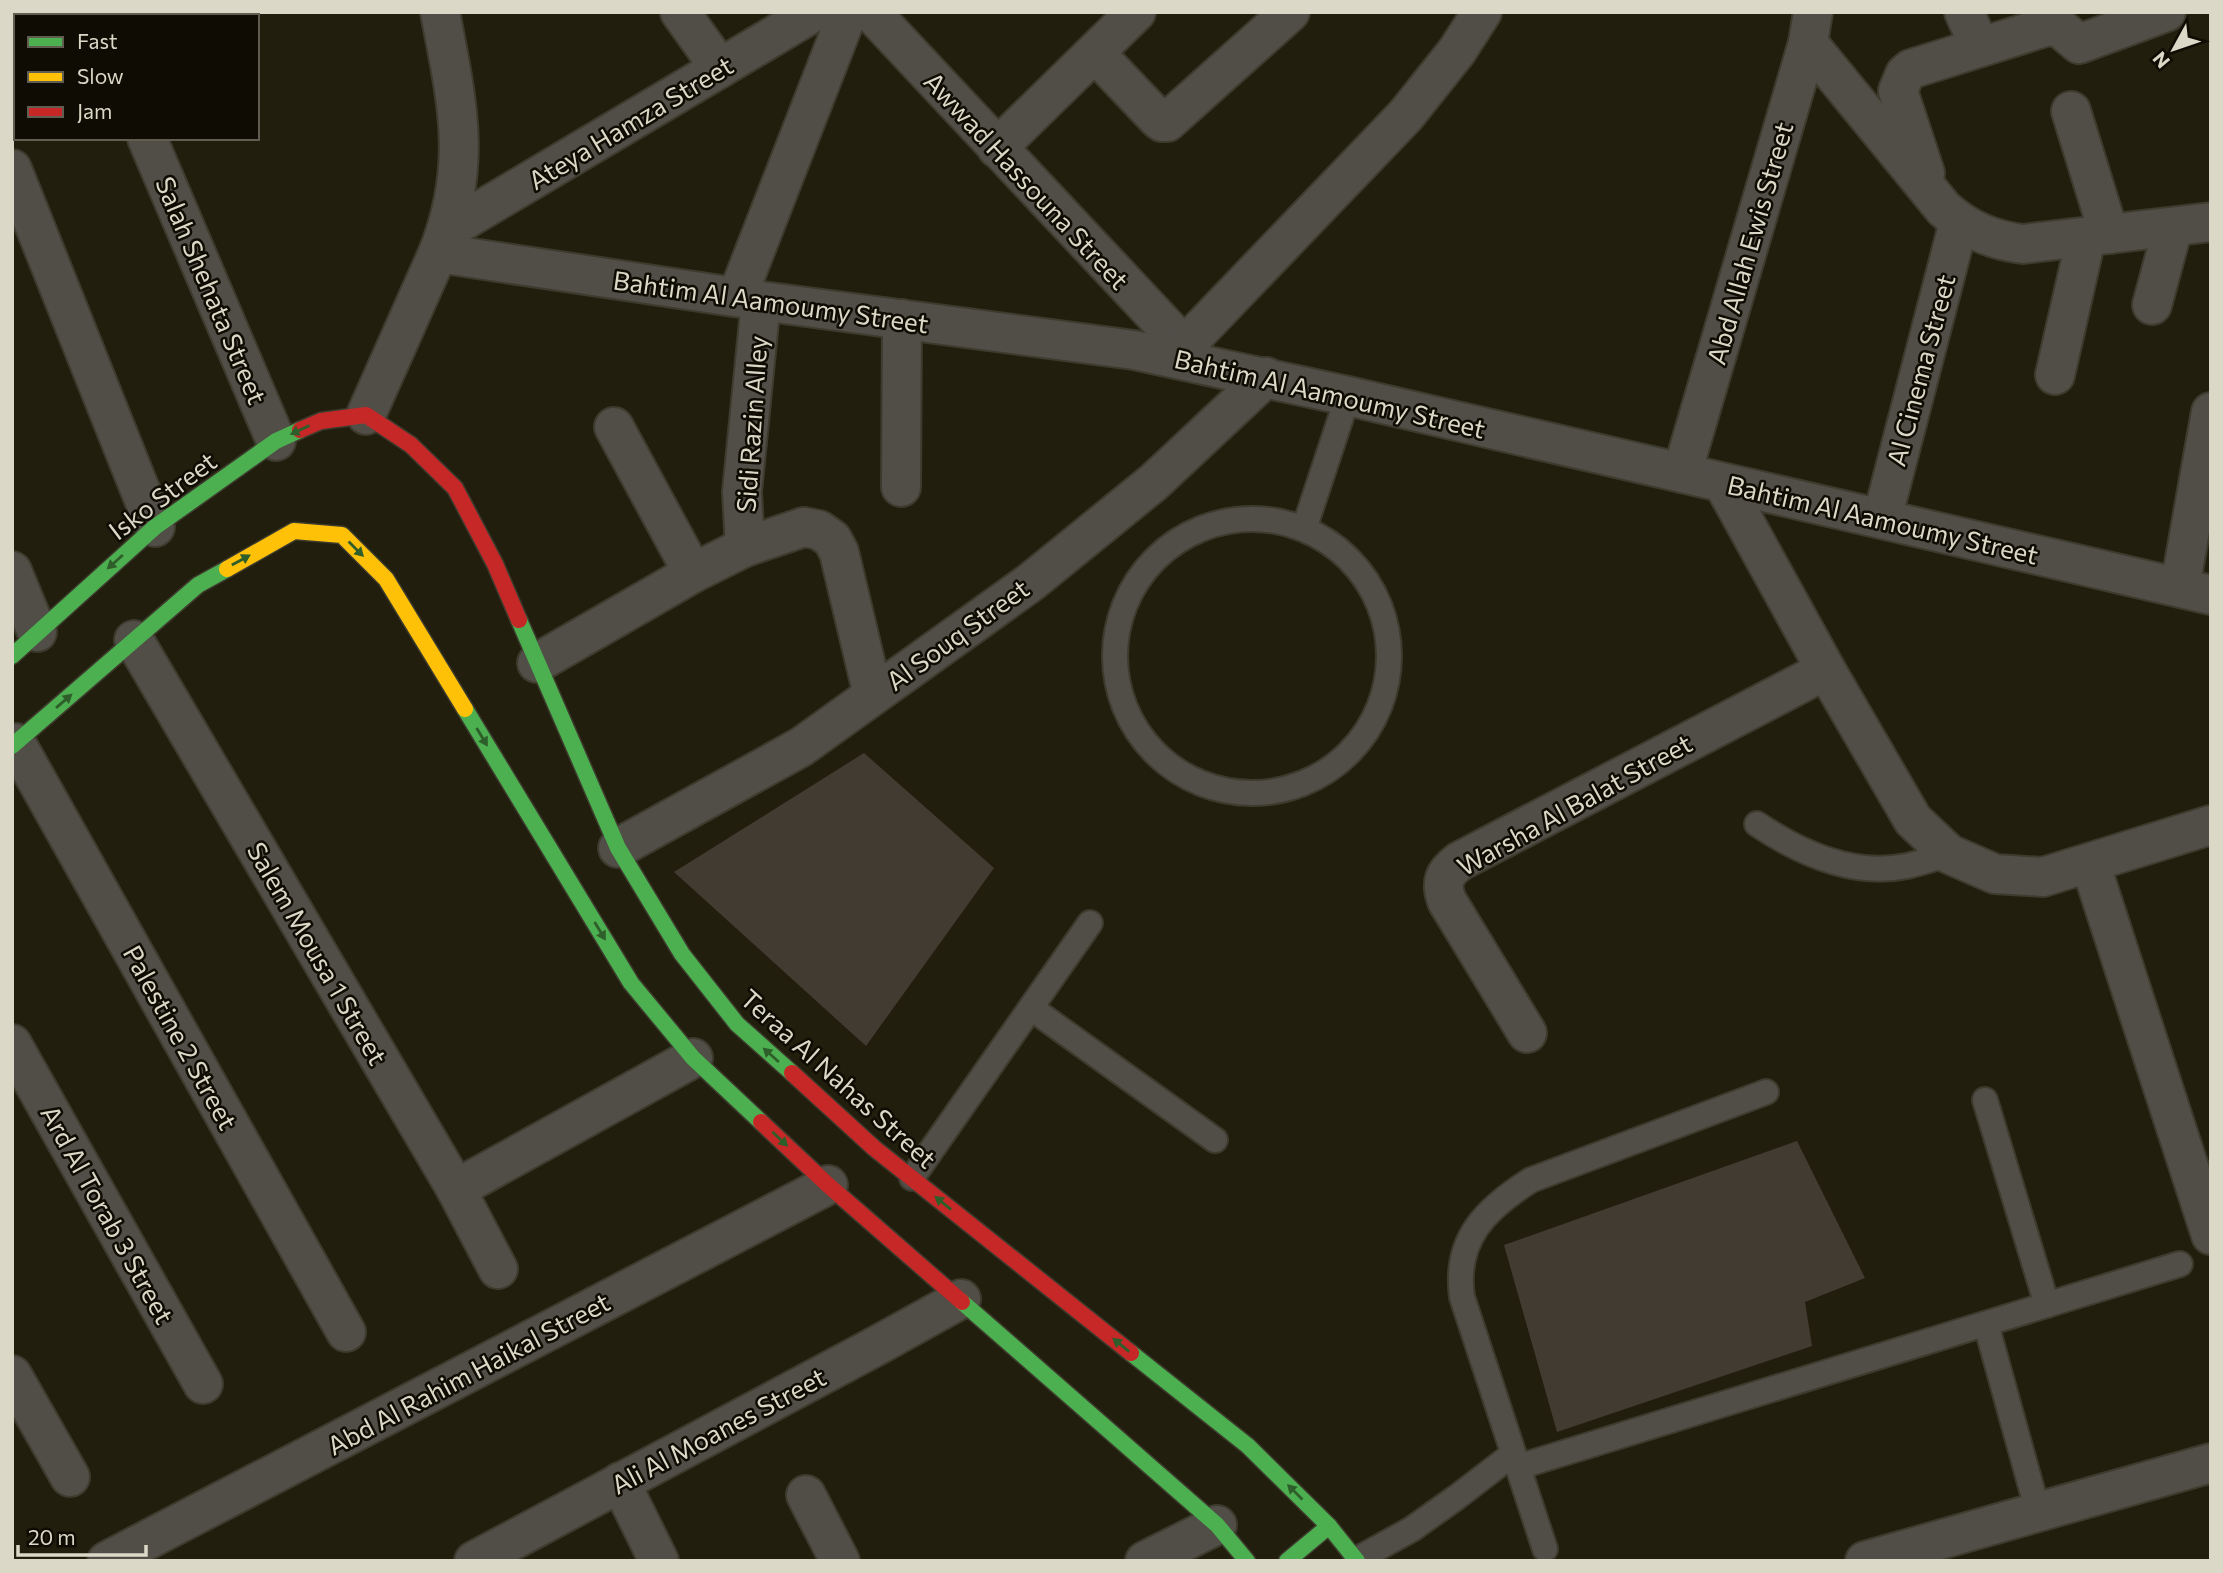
<svg xmlns="http://www.w3.org/2000/svg" width="2223" height="1573" viewBox="0 0 2223 1573" font-family="Commissioner,sans-serif">
  <style>
    .building { fill: #423b31 }
    .lines { fill: none; stroke-linecap: round; stroke-linejoin: round }
    .lane-casing { stroke: #3d3b2d; stroke-width: 28 }
    .street-casing { stroke: #3d3b2d; stroke-width: 42 }
    .fast-casing { stroke: #3d3b2d; stroke-width: 19 }
    .slow-casing { stroke: #3d3b2d; stroke-width: 19 }
    .jam-casing { stroke: #3d3b2d; stroke-width: 19 }
    .lane { stroke: #504e47; stroke-width: 24 }
    .street { stroke: #504e47; stroke-width: 38 }
    .fast { stroke: #4caf50; stroke-width: 16 }
    .slow { stroke: #ffc107; stroke-width: 16 }
    .jam { stroke: #c62828; stroke-width: 16 }
    .oneway { fill: #2e5e2a }
    .labels { text-anchor: middle; dominant-baseline: central; stroke-width: 5; stroke-linejoin: round; paint-order: stroke }
    .street-label { font-size: 26px; fill: #dbd8c7; stroke: #0f0d03 }
  </style>
  <rect width="100%" height="100%" fill="#211e0e"/>
  <g class="building">
    <polygon points="864,753 994,868 866,1046 674,872"/>
    <polygon points="1797,1141 1865,1278 1805,1302 1812,1346 1557,1432 1504,1245"/>
  </g>
  <g class="lines">
    <defs>
      <g id="lane">
        <circle cx="1252" cy="656" r="137"/>
        <polyline points="1304,529 1348,396"/>
        <path d="M1757,824C1800,853 1853,877 1907,866C1921,863 1935,858 1949,854"/>
        <polyline points="1031,1008 1215,1140"/>
        <polyline points="1985,1100 2047,1305"/>
        <polyline points="912,1178 1090,923"/>
        <polyline points="1986,1324 2038,1512"/>
        <polyline points="1518,1467 2180,1264"/>
        <path d="M1545,1549L1462,1297C1454,1240 1485,1209 1531,1180L1766,1092"/>
        <polyline points="1356,1560 1412,1529 1457,1497 1513,1454"/>
      </g>
      <g id="street">
        <polyline points="93,12 95,16"/>
        <polyline points="680,12 720,68"/>
        <polyline points="871,12 1184,346"/>
        <polyline points="1964,12 1980,47"/>
        <path d="M1808,43L1944,209C1968,230 1992,240 2023,244L2211,222"/>
        <polyline points="1095,53 1157,118 1162,122 1167,122 1290,12"/>
        <polyline points="2071,111 2109,234"/>
        <polyline points="147,138 276,441"/>
        <polyline points="997,148 1136,12"/>
        <polyline points="12,169 155,527"/>
        <polyline points="1925,173 1898,91 1905,74 1911,69 2048,26 2060,28 2079,44 2166,12"/>
        <polyline points="446,231 814,12"/>
        <polyline points="438,253 761,301 1134,350 1348,396 2211,595"/>
        <polyline points="737,297 848,12"/>
        <polyline points="2152,305 2173,227"/>
        <polyline points="1173,358 1406,115 1457,51 1482,12"/>
        <polyline points="2055,375 2086,238"/>
        <path d="M366,415L438,253C473,164 457,102 440,12"/>
        <polyline points="614,427 693,573"/>
        <polyline points="1682,473 1808,43 1813,12"/>
        <polyline points="1723,483 1826,670 1913,820 1949,854 1995,874 2043,877 2211,825"/>
        <polyline points="901,487 902,319"/>
        <polyline points="1882,519 1959,222"/>
        <polyline points="745,547 742,492 761,301"/>
        <polyline points="12,571 37,632"/>
        <polyline points="2180,587 2211,412"/>
        <polyline points="134,640 456,1189 498,1269"/>
        <polyline points="537,663 693,573 745,547 804,527 819,530 832,539 839,552 873,695"/>
        <polyline points="16,743 346,1332"/>
        <polyline points="618,848 801,747 1031,582 1154,482 1266,377"/>
        <polyline points="2090,863 2211,1235"/>
        <path d="M1527,1033L1447,901C1440,882 1444,873 1460,861L1826,670"/>
        <polyline points="12,1044 203,1384"/>
        <polyline points="456,1189 693,1058"/>
        <polyline points="12,1375 70,1477"/>
        <polyline points="620,1482 659,1561"/>
        <polyline points="806,1495 840,1561"/>
        <polyline points="107,1561 828,1185"/>
        <polyline points="474,1561 878,1345 961,1299"/>
        <polyline points="1145,1561 1217,1525"/>
        <polyline points="1865,1561 2211,1463"/>
      </g>
      <g id="fast">
        <polyline points="519,620 618,848 682,954 737,1024 792,1073"/>
        <polyline points="12,656 155,527 276,441 300,430"/>
        <polyline points="465,709 631,983 693,1058 761,1122"/>
        <polyline points="12,746 198,585 227,569"/>
        <polyline points="962,1302 1217,1525 1247,1561"/>
        <polyline points="1131,1353 1248,1446 1329,1526 1357,1561"/>
        <polyline points="1287,1561 1329,1526"/>
      </g>
      <polyline id="slow" points="227,569 294,531 342,535 386,579 465,709"/>
      <g id="jam">
        <polyline points="300,430 321,421 366,415 411,445 455,488 495,564 519,620"/>
        <polyline points="792,1073 874,1148 1131,1353"/>
        <polyline points="761,1122 828,1185 962,1302"/>
      </g>
    </defs>
    <use href="#lane" class="lane-casing"/>
    <use href="#street" class="street-casing"/>
    <use href="#fast" class="fast-casing"/>
    <use href="#slow" class="slow-casing"/>
    <use href="#jam" class="jam-casing"/>
    <use href="#lane" class="lane"/>
    <use href="#street" class="street"/>
    <use href="#fast" class="fast"/>
    <use href="#slow" class="slow"/>
    <use href="#jam" class="jam"/>
  </g>
  <defs><path id="oneway-solid" d="M-6-.8H1V-3.2L6.5 0L1 3.2V.8H-6Z" transform="scale(1.75)"/></defs>
  <g class="oneway">
    <use href="#oneway-solid" transform="translate(300 430) rotate(155)"/>
    <use href="#oneway-solid" transform="translate(356 549) rotate(45)"/>
    <use href="#oneway-solid" transform="translate(241 560) rotate(-29)"/>
    <use href="#oneway-solid" transform="translate(115 562) rotate(138)"/>
    <use href="#oneway-solid" transform="translate(64 701) rotate(-41)"/>
    <use href="#oneway-solid" transform="translate(482 737) rotate(59)"/>
    <use href="#oneway-solid" transform="translate(600 931) rotate(59)"/>
    <use href="#oneway-solid" transform="translate(771 1055) rotate(-138)"/>
    <use href="#oneway-solid" transform="translate(780 1139) rotate(43)"/>
    <use href="#oneway-solid" transform="translate(943 1203) rotate(-141)"/>
    <use href="#oneway-solid" transform="translate(1121 1345) rotate(-141)"/>
    <use href="#oneway-solid" transform="translate(1295 1492) rotate(-135)"/>
  </g>
  <g class="labels">
    <g class="street-label">
      <text transform="translate(630 122) rotate(-31)">Ateya Hamza Street</text>
      <text transform="translate(1027 180) rotate(47)">Awwad Hassouna Street</text>
      <text transform="translate(1749 243) rotate(-74)">Abd Allah Ewis Street</text>
      <text transform="translate(212 290) rotate(67)">Salah Shehata Street</text>
      <text transform="translate(771 301) rotate(8)">Bahtim Al Aamoumy Street</text>
      <text transform="translate(1920 370) rotate(-75)">Al Cinema Street</text>
      <text transform="translate(1330 393) rotate(13)">Bahtim Al Aamoumy Street</text>
      <text transform="translate(751 424) rotate(-86)">Sidi Razin Alley</text>
      <text transform="translate(162 495) rotate(-37)">Isko Street</text>
      <text transform="translate(1883 519) rotate(13)">Bahtim Al Aamoumy Street</text>
      <text transform="translate(957 634) rotate(-36)">Al Souq Street</text>
      <text transform="translate(1574 804) rotate(-29)">Warsha Al Balat Street</text>
      <text transform="translate(318 953) rotate(60)">Salem Mousa 1 Street</text>
      <text transform="translate(181 1037) rotate(61)">Palestine 2 Street</text>
      <text transform="translate(839 1078) rotate(42)">Teraa Al Nahas Street</text>
      <text transform="translate(108 1214) rotate(61)">Ard Al Torab 3 Street</text>
      <text transform="translate(468 1373) rotate(-28)">Abd Al Rahim Haikal Street</text>
      <text transform="translate(718 1430) rotate(-28)">Ali Al Moanes Street</text>
    </g>
  </g>
  <rect width="2223" height="1573" fill="none" stroke="#dbd8c7" stroke-width="28"/>
  <rect x="14" y="14" width="245" height="126" fill="#0f0d03" stroke="#615e51" stroke-width="2"/>
  <rect x="28" y="37" width="35" height="10" fill="#4caf50" stroke="#615e51" stroke-width="2"/>
  <text x="77" y="49" font-size="21" fill="#dbd8c7">Fast</text>
  <rect x="28" y="72" width="35" height="10" fill="#ffc107" stroke="#615e51" stroke-width="2"/>
  <text x="77" y="84" font-size="21" fill="#dbd8c7">Slow</text>
  <rect x="28" y="107" width="35" height="10" fill="#c62828" stroke="#615e51" stroke-width="2"/>
  <text x="77" y="119" font-size="21" fill="#dbd8c7">Jam</text>
  <g transform="translate(2174 49) rotate(230)" stroke="#0f0d03" stroke-width="5" paint-order="stroke">
  <path d="M0-5L12 26L0 18L-12 26Z" fill="#dbd8c7"/>
  <text y="-10" font-size="19" font-weight="bold" text-anchor="middle" fill="#dbd8c7">N</text>
  </g>
  <path d="M18 1545v10h128v-10" fill="none" stroke="#dbd8c7" stroke-width="3.5"/>
  <text x="28" y="1545" font-size="21" fill="#dbd8c7" stroke="#0f0d03" stroke-width="5" paint-order="stroke">20 m</text>
</svg>
